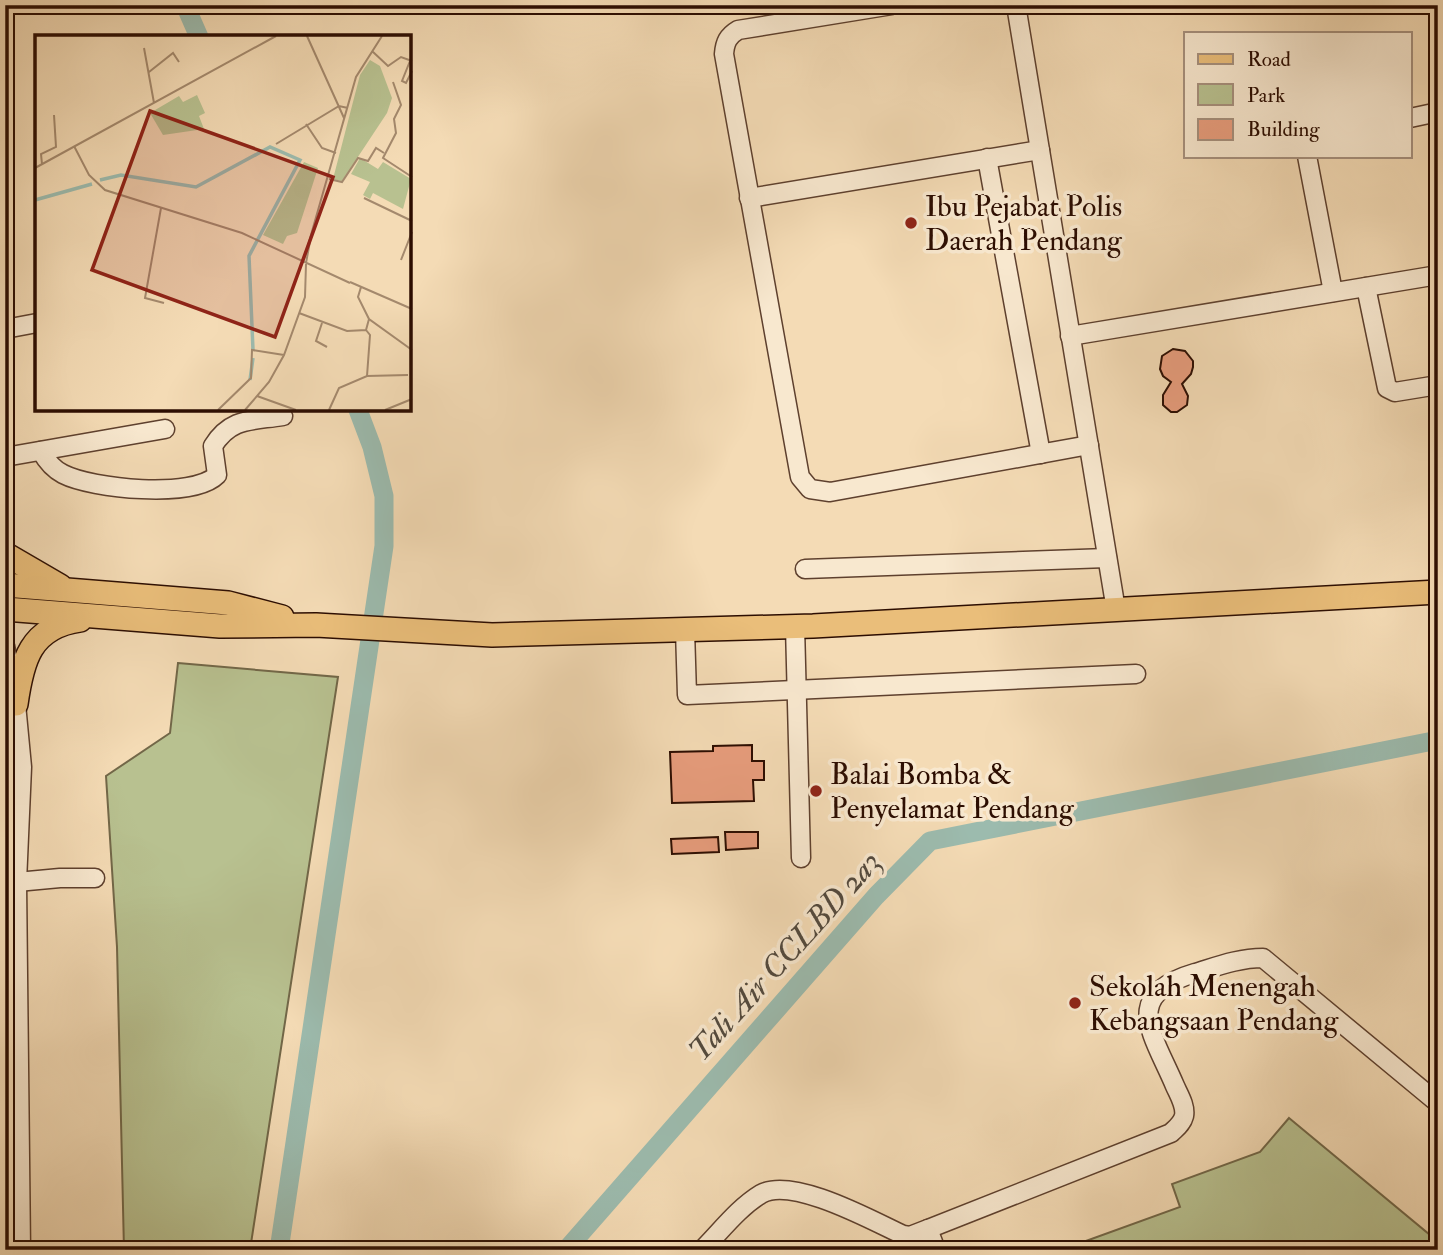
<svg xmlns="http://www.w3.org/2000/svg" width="1443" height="1255" viewBox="0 0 1443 1255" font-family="'IM FELL Double Pica',serif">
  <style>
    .green { fill: #b8c190; stroke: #726748; stroke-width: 2 }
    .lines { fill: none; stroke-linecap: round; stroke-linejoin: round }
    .canal { stroke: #9cbbae; stroke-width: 19 }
    .building { fill: #e89d7d; stroke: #2c0d01; stroke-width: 2 }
    .minor-casing { stroke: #5e402e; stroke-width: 21 }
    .major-casing { stroke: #2c0d01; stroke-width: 26 }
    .minor { stroke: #f8e8cf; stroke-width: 18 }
    .major { stroke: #eabe7a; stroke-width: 23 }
    .poi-dot { fill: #8f2418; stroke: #f8e8cf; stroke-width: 2.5 }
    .labels { text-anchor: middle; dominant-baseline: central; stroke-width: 7; stroke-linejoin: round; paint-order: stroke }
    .poi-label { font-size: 30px; fill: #2c0d01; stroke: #f8e8cf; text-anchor: start }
    .water-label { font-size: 32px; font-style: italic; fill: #534a3e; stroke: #f8e8cf }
    .inset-river { fill: none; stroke: #9cbbae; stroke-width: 3.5 }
    .inset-road { fill: none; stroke: #a4896d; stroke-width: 2 }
    .view { fill: #8f2418; fill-opacity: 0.15; stroke: #8f2418; stroke-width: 3.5 }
    .inset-edge { fill: none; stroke: #2c0d01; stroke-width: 3.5 }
  </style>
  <rect width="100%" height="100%" fill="#f4dbb5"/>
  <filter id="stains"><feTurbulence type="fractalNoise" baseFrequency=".00286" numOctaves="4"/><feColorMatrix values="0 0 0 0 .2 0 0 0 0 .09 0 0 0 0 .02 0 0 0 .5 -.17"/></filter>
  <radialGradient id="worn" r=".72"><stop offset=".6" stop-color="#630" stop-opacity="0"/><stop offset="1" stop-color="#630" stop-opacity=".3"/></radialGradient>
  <g class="green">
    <polygon points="178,663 338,677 250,1250 124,1250 117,947 106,776 170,733"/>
    <polygon points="1289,1118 1436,1240 1428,1250 1061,1250 1180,1207 1172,1184 1260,1152"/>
  </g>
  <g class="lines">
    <g class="canal">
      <polyline points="185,5 199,37"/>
      <polyline points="279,1250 384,546 384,496 372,447 358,410"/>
      <polyline points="566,1250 876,896 930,841 1438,740"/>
    </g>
  </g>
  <g class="building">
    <polygon points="1173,349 1185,351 1193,361 1193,367 1191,374 1182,384 1188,396 1187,405 1177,412 1171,412 1163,405 1163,395 1171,382 1163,376 1160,369 1162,356"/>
    <polygon points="752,745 752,761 764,761 764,780 753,780 754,801 672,803 670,752 713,751 713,746"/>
    <polygon points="725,832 758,832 758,848 726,850"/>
    <polygon points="718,837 719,852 672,854 671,839"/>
  </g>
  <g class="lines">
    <defs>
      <g id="minor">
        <path d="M892,5L738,30C728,36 725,42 724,54L800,477L810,489L830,492L1089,445"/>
        <polyline points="1016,5 1116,610"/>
        <polyline points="1410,118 1438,112"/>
        <polyline points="1307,156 1333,292"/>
        <polyline points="987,158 1041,454"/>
        <polyline points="749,198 1040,150"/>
        <polyline points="1366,287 1387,388 1395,392 1438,385"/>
        <polyline points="5,329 37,323"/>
        <polyline points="1070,336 1438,275"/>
        <path d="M41,451C46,460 53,469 63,474C92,489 193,499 217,475L213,446C231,417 252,421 283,416"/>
        <polyline points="5,457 165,429"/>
        <polyline points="805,569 1107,558"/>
        <polyline points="795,626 801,858"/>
        <polyline points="685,630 687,695 1136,674"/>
        <polyline points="5,646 16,704 22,767 17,882 21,1250"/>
        <polyline points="5,793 11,825"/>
        <polyline points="17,882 60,878 95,878"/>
        <path d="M702,1250C721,1231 738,1208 761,1194C792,1176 873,1221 903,1235L910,1236L928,1229"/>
        <path d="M936,1250L928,1229L1171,1133C1176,1128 1182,1124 1184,1116C1186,1106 1179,1095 1175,1086C1153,1034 1120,995 1195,973C1218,966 1239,958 1263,958L1438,1103"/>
      </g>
      <g id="major">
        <polyline points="5,554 60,586"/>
        <polyline points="5,585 228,603 282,617"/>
        <polyline points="5,609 220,626 316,625 492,635 813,626 1438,592"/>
        <path d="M16,704C22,661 30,627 80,620"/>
      </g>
    </defs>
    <use href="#minor" class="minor-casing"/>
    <use href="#major" class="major-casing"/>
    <use href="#minor" class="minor"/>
    <use href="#major" class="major"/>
  </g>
  <g class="poi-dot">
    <circle cx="911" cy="223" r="7"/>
    <circle cx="816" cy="791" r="7"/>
    <circle cx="1075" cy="1003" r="7"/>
  </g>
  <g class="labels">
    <g class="poi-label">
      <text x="925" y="206">Ibu Pejabat Polis<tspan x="925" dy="34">Daerah Pendang</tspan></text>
      <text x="830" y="774">Balai Bomba &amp;<tspan x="830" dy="34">Penyelamat Pendang</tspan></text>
      <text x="1089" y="986">Sekolah Menengah<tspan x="1089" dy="34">Kebangsaan Pendang</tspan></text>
    </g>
    <g class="water-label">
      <text transform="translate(785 956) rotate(-48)">Tali Air CCLBD 2a3</text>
    </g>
  </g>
  <g transform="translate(35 35)">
    <rect width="376" height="376" fill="#f4dbb5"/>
    <path d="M335,25L345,31L357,63L352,78L307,146L298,144L325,40ZM162,60L170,78L164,81L169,94L128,100L115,78L144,61L148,67ZM325,123L343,134L348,127L376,144L368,174L338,158L335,164L328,160L335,147L316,139ZM269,127L283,133L262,198L252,201L248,209L228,200Z" fill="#b8c190"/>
    <path class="inset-river" d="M65,145L86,140L161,152L235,112L265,125L214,221L218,315M0,165L57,149M215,345L218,323"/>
    <path class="inset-road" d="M272,1L309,83M109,13L119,68M337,16L353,31L366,22L377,26M375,26L367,46L371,48L377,36M114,37L138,18L144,27M358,47L366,70L359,84L361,98L348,123L377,142M271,89L287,113L301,118M241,109L304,71L313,73M39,111L54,140L70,155L207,198L315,248M7,129L6,119L21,112L19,80M0,133L241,1M294,144L307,147L323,123L333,126L341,113L349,118M329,163L377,186M126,173L110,263L129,268M366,225L377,197M268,228L321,42L347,1M271,228L276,201M315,247L377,274M326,252L323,262L334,284L377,315M264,278L312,296L331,295L334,284M287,288L281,306L292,312M331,295L335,300L332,341M222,361L261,375M183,375L216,343L217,315L249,320M210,375L234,347L249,320L270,262L271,229M294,375L304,353L332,341L373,340M350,375L377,364"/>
    <path class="view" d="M115,76L298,142L240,302L57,235Z"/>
    <rect width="376" height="376" class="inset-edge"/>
  </g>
  <rect width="1443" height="1255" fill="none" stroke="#f4dbb5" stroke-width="28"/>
  <rect x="7" y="7" width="1429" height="1241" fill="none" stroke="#2c0d01" stroke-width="3.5"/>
  <rect x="14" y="14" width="1415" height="1227" fill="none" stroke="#2c0d01" stroke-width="2"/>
  <rect x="1184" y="32" width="228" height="126" fill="#f8e8cf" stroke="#a6907d" stroke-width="2"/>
  <rect x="1198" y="54" width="35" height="10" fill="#eabe7a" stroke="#a6907d" stroke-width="2"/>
  <text x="1247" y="66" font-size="21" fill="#2c0d01">Road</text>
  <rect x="1198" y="84" width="35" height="21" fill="#b8c190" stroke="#a6907d" stroke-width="2"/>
  <text x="1247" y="102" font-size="21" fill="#2c0d01">Park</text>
  <rect x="1198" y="119" width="35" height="21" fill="#e89d7d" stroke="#a6907d" stroke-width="2"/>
  <text x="1247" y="136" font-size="21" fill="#2c0d01">Building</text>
  <rect width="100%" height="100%" filter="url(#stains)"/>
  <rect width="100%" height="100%" fill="url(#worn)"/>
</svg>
